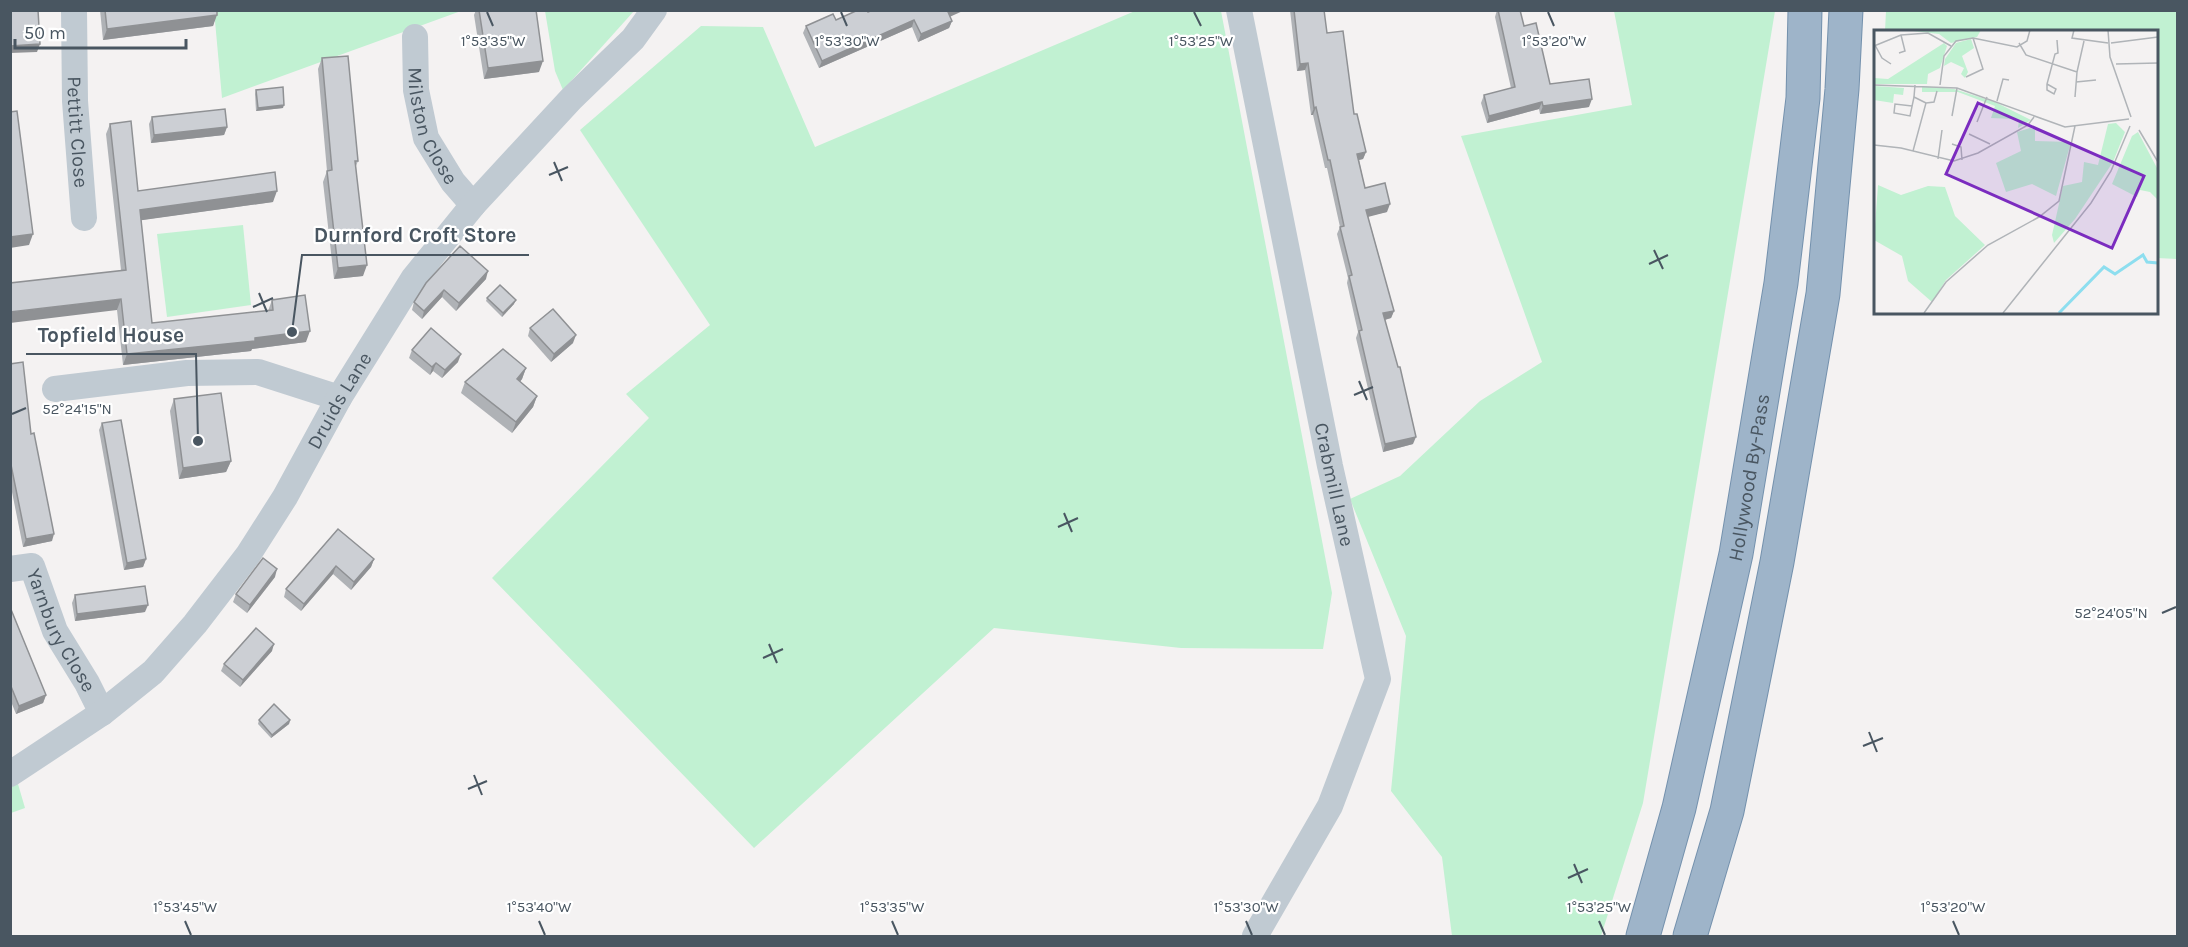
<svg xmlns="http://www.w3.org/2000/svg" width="2188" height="947" viewBox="0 0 2188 947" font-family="Karla,sans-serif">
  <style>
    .green { fill: #c1f1d2 }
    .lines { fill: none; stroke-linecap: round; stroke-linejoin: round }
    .trunk-casing { stroke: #7491ad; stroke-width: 35 }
    .minor { stroke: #c0cad2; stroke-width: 26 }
    .trunk { stroke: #9eb4c9; stroke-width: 33 }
    .wall { fill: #afb2b6 }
    .shaded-wall { fill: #8f9194 }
    .building { fill: #cccfd4; stroke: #8f9194; stroke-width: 1.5 }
    .ticks { fill: none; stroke: #495661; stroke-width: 2 }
    .labels { text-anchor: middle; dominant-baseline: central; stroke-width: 4.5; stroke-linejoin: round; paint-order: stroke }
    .street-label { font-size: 20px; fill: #495661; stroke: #fff }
    .inset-river { fill: none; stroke: #8ddeef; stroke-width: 3 }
    .inset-road { fill: none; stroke: #b0b4b8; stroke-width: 1.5 }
    .view { fill: #7b2cbf; fill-opacity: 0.15; stroke: #7b2cbf; stroke-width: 3 }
    .inset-edge { fill: none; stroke: #495661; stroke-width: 3 }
    .ticks-label { font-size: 15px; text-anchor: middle; fill: #495661; stroke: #fff; stroke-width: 4.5; stroke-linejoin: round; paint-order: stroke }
    .leader { fill: none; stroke: #495661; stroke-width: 2 }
    .callout-dot { fill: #495661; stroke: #fff; stroke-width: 2 }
    .callout-label { font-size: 21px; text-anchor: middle; font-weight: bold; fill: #495661; stroke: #fff; stroke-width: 4.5; stroke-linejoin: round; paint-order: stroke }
  </style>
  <rect width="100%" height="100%" fill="#f4f2f2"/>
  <g class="green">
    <polygon points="214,10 461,11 222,98"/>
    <polygon points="545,11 634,11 563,90 555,71"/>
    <polygon points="1135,11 1221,11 1332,593 1323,649 1181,648 994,628 754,848 492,578 649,418 626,394 710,325 580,130 701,26 763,27 815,147"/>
    <polygon points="1614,11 1775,11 1643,803 1601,936 1452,936 1442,857 1391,791 1406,636 1350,499 1400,476 1480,401 1542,362 1461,136 1632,105"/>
    <polygon points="1886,11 2177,11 2177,259 2157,258 2156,32 1885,31"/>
    <polygon points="243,225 251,305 167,317 157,234"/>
    <polygon points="18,784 25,808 11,813 11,786"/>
  </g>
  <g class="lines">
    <defs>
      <g id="trunk">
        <path id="s6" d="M1643,936L1679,808L1736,554L1781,283L1803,98L1805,10"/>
        <polyline points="1690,936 1727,811 1777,562 1823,294 1842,89 1846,10"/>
      </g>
    </defs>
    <use href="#trunk" class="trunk-casing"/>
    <g class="minor">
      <path id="s1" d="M74,10L75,101L84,218"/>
      <path id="s2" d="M1239,10L1330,466L1378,679L1330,806L1255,936"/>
      <path id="s3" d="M415,37L416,90L426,138L453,182L473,205"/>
      <polyline points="55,389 187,373 258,372 339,398"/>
      <path id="s4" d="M10,569L32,566L55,631L87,683L102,713"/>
      <path id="s5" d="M10,774L102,713L153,672L195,624L248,555L285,497L339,398L413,279L473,205L571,99L633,39L654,10"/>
    </g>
    <use href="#trunk" class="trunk"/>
  </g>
  <g class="wall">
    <polygon points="100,10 217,10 213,26 103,40"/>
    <polygon points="476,10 536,10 539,72 484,79 474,15"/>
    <polygon points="1290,10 1324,10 1327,33 1366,152 1363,159 1359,160 1365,188 1387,212 1368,216 1394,311 1391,318 1385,320 1413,444 1383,452 1356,338 1358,332 1347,283 1348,278 1337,234 1340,227 1327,168 1325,168 1313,115 1311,115 1305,70 1297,71"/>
    <polygon points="1497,10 1520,10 1524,26 1550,84 1589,107 1540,114 1539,109 1487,123 1481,103 1484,95 1511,88 1495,17"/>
    <polygon points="868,12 950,17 952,21 949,28 918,42 912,27 819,68 803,33 806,26 836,20"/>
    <polygon points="322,58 358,161 356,166 363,276 334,279 323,182 327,171 318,69"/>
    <polygon points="256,90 283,108 256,111 255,94"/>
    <polygon points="152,117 227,127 224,135 151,143 149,124"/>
    <polygon points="110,124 138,191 273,202 141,220 152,323 268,311 272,300 306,342 252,349 251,351 123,365 117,310 121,270 106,134"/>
    <polygon points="486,279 456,311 442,297 422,319 412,310 414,302 426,283"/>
    <polygon points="487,298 514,304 502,317 486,301"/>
    <polygon points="530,328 573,343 551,362 528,336"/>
    <polygon points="412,350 458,362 442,378 433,371 430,375 409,358"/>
    <polygon points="10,364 31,434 52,541 23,547 10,482"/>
    <polygon points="526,368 522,379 520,382 537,396 533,407 512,433 461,393 465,382"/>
    <polygon points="174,399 231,461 226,472 179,479 170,411"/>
    <polygon points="102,423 146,559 143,567 124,570 99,430"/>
    <polygon points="338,529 374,559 371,567 351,590 333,574 301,611 284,597 286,589"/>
    <polygon points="275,577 247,613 233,602 236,594"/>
    <polygon points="75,595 145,612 75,621 72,603"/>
    <polygon points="10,607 46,695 43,703 16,714 10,699"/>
    <polygon points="272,651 240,687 221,671 224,664"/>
    <polygon points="259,720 290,720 289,724 271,738 258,724"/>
  </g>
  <g class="shaded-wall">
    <polygon points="950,10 965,10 945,19 948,12"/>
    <polygon points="217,15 213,26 103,40 107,29"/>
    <polygon points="914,20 912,27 819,68 822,61"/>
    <polygon points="952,21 949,28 918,42 921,34"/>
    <polygon points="40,44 37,52 10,53 10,46"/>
    <polygon points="543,61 539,72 484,79 488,68"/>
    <polygon points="1308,63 1305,70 1297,71 1300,64"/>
    <polygon points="1592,99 1589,107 1540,114 1543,106"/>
    <polygon points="1542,102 1539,109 1487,123 1489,116"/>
    <polygon points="284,105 283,108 256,111 258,108"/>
    <polygon points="1316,107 1313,115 1311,115 1314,108"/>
    <polygon points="227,127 224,135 151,143 154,135"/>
    <polygon points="1366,152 1363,159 1354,161 1357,154"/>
    <polygon points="277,191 273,202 136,221 140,210"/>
    <polygon points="1390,204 1387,212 1364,218 1366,210"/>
    <polygon points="33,234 29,245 10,248 10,237"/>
    <polygon points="367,265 363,276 334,279 338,268"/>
    <polygon points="488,271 486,279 456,311 459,303"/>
    <polygon points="444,290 442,297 422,319 424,311"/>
    <polygon points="121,299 117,310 10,323 10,312"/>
    <polygon points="516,300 514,304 502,317 503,313"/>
    <polygon points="1394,311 1391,318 1380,321 1383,313"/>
    <polygon points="310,331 306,342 252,349 251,351 123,365 127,354"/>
    <polygon points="576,335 573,343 551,362 554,354"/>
    <polygon points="461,354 458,362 442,378 445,370"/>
    <polygon points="436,363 433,371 430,375 432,367"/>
    <polygon points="526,368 522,379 513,390 517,379"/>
    <polygon points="537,396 533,407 512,433 516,422"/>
    <polygon points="1416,437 1413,444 1383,452 1385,444"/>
    <polygon points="231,461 226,472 179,479 183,468"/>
    <polygon points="54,534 52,541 23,547 26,539"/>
    <polygon points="146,559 143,567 124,570 127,563"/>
    <polygon points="374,559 371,567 351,590 354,582"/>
    <polygon points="336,566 333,574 301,611 304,604"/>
    <polygon points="277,569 275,577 247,613 250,605"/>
    <polygon points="148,605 145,612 75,621 77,614"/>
    <polygon points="274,644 272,651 240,687 243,680"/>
    <polygon points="46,695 43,703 16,714 19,706"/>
    <polygon points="290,720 289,724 271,738 272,735"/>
  </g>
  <g class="building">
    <polygon points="38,10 40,44 10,46 10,11"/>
    <polygon points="105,10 217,10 217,15 107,29"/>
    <polygon points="479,10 536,10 543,61 488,68"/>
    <polygon points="858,10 867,10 868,12 873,10 950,10 948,12 952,21 921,34 914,20 822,61 806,26 833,14 836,20"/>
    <polygon points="1294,10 1324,10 1327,33 1343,31 1354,114 1357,114 1366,152 1357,154 1365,188 1385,183 1390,204 1366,210 1394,311 1383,313 1398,367 1400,367 1416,437 1385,444 1359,331 1362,330 1349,276 1352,275 1340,227 1344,226 1330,160 1328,160 1316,107 1314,108 1308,63 1300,64"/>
    <polygon points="1498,10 1520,10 1524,26 1536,23 1550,84 1589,79 1592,99 1543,106 1542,102 1489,116 1484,95 1515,87"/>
    <polygon points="348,56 358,161 355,161 367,265 338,268 327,171 332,170 322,58"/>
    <polygon points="283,87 284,105 258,108 256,90"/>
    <polygon points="225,109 227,127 154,135 152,117"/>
    <polygon points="17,111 33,234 10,237 10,112"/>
    <polygon points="131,121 138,191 275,172 277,191 140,210 152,323 273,310 272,300 305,295 310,331 255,338 255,341 127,354 121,299 10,312 10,283 126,270 110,124"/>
    <polygon points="460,246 488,271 459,303 444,290 424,311 414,302 426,283"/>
    <polygon points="500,285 516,300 503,313 487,298"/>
    <polygon points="553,309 576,335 554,354 530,328"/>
    <polygon points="431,328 461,354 445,370 436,363 432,367 412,350"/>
    <polygon points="503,349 526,368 517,379 537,396 516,422 465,382"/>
    <polygon points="23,362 31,434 34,433 54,534 26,539 10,460 10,364"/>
    <polygon points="221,393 231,461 183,468 174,399"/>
    <polygon points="121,420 146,559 127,563 102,423"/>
    <polygon points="338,529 374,559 354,582 336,566 304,604 286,589"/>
    <polygon points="263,558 277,569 250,605 236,594"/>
    <polygon points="145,586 148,605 77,614 75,595"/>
    <polygon points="10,607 46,695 19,706 10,684"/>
    <polygon points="256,628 274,644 243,680 224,664"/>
    <polygon points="274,704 290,720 272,735 259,720"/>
  </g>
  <path class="ticks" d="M487,12L493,26M841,12L847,26M1194,12L1201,26M1548,12L1554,26M554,162L562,181M549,175L568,167M1654,250L1663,269M1649,264L1668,255M259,293L267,312M253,307L273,298M1359,381L1367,400M1354,395L1373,387M12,414L26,408M1064,513L1072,532M1058,527L1078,518M2162,613L2176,607M769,644L777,663M763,658L783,649M1869,732L1877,752M1863,746L1883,738M474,775L482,795M468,789L487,781M1574,864L1582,883M1568,878L1588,869M185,921L191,935M539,921L545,935M892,921L898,935M1246,921L1252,935M1599,921L1605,935M1953,921L1959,935"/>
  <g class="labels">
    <g class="street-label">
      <text stroke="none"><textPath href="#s3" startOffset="92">Milston Close</textPath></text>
      <text stroke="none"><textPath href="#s1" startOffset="122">Pettitt Close</textPath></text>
      <text stroke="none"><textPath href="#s5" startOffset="506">Druids Lane</textPath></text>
      <text stroke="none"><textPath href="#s6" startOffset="471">Hollywood By-Pass</textPath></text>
      <text stroke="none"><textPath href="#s2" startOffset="484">Crabmill Lane</textPath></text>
      <text stroke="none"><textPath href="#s4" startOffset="93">Yarnbury Close</textPath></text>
    </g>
  </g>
  <g transform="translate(1874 30)">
    <rect width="284" height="284" fill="#f4f2f2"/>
    <path d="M107,0L103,7L77,13L65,4L39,1ZM97,9L100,18L88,26L94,42L91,48L87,44L90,38L77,32L70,36L71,29L82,13ZM70,13L73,16L66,38L54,44L53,54H0V48L14,49ZM0,56L30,58L29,65L20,64L19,73L0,70ZM48,56L80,59L121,72L157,90L144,98L145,91L140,89L117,88L121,76L84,62H48ZM242,93L251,102L239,132L201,189L180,213L178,205L189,156L208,152L210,132L224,135L234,94ZM156,98L161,100V111L197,112L182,166L158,154L132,162L122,133L147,121L143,102ZM264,102L283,138V169L276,162L266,160L263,167L238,154L258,106ZM4,155L27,165L54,156L71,157L81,186L111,215L72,250L58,272L34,251L28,226L0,210Z" fill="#c1f1d2"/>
    <path class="inset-river" d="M185,283L230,237L241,244L269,225L273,232L284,233"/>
    <path class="inset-road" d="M200,0L198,8L234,13M234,0L236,27L257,87M145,13L152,25L203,42L210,11M237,13L284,7M1,15L8,28L17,34M0,16L27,5L54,3L77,16M25,23L31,21L27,5M242,34L284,33M92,47L109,39L99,8M202,52L222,50M173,54L182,59L180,64L173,60V54L181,24L184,23L183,10M0,55L83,58L191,97L255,89M66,55L70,26L82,11L99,8L143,17L153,11L156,0M201,67L203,42M123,71L129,49L135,50M52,73L60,72L63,61M38,76L21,74L20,83L36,86L40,67M78,86L83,58M103,92L113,67M265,100L284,132M95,104L116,114M78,114L87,117L88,130M0,115L27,118L80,131L104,123L154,95L160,87M39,121L52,73L40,67L41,55M64,129L68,100M50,283L72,252L114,215L165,187L185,171L201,96M129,283L217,173L237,141L256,96"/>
    <path class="view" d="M104,73L270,146L238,218L72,144Z"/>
    <rect width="284" height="284" class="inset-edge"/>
  </g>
  <g class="ticks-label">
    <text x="493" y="46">1°53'35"W</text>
    <text x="847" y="46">1°53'30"W</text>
    <text x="1201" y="46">1°53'25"W</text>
    <text x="1554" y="46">1°53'20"W</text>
    <text x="77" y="414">52°24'15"N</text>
    <text x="2111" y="618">52°24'05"N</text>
    <text x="185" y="912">1°53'45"W</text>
    <text x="539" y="912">1°53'40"W</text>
    <text x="892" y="912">1°53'35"W</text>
    <text x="1246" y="912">1°53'30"W</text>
    <text x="1599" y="912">1°53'25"W</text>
    <text x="1953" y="912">1°53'20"W</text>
  </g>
  <path class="leader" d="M292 332L302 255H529M198 441L196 354H26"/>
  <g class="callout-dot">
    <circle cx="292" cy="332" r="6"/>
    <circle cx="198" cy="441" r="6"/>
  </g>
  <g class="callout-label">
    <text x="415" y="242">Durnford Croft Store</text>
    <text x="111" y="342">Topfield House</text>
  </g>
  <rect width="2188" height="947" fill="none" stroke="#495661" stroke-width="24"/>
  <path d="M15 39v9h171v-9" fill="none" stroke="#495661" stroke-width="3"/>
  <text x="24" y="39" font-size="18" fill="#495661" stroke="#ffffff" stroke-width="4.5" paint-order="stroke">50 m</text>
</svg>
